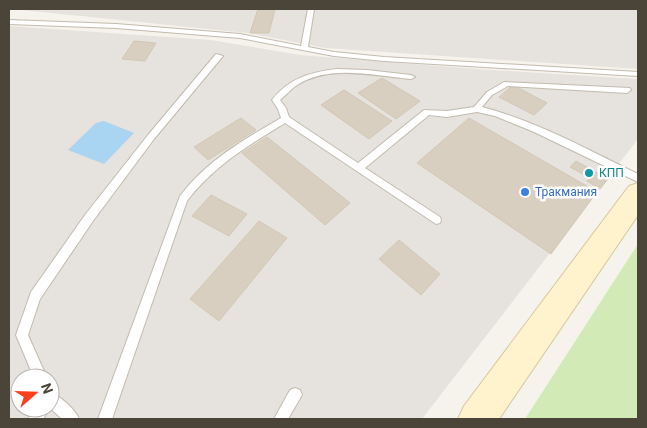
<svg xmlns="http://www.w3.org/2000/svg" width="647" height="428" viewBox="0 0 647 428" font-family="Roboto,sans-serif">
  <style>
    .industrial { fill: #e6e2dd; fill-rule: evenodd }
    .green { fill: #d2eab5 }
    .water { fill: #a9d4f2 }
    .building { fill: #d8cfc1; stroke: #d3c7b4 }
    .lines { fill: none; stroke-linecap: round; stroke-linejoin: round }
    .lane-casing { stroke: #c2bbae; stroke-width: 2 }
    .secondary-casing { stroke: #d6c79b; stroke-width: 2 }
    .lane { fill: #fff; fill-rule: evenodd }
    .secondary { fill: #fff3cd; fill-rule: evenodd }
    .culture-dot { fill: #0f9aa8; stroke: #fff; stroke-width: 2 }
    .shop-dot { fill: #3f7fe0; stroke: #fff; stroke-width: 2 }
    .labels { text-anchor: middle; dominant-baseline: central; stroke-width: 5; stroke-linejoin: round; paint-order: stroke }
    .culture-label { font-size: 12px; fill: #0d838f; stroke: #fff; text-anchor: start }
    .shop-label { font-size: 12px; fill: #366cbe; stroke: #fff; text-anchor: start }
  </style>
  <rect width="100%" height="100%" fill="#f6f3ec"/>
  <g class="industrial">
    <polygon points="12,9 638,9 638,69 325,48 247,33"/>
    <path d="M9,26L211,40L300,55L477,69L638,79V139L422,419H9ZM20,378H50V408H20Z"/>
  </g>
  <polygon class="green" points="638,244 638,419 525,419"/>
  <polygon class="water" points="104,121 134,133 104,164 68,150 96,123"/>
  <g class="building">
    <polygon points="258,9 275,9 269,33 250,33"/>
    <polygon points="134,41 156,43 145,61 122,59"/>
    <polygon points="382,78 420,101 396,119 358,93"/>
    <polygon points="513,85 547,103 534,115 499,97"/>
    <polygon points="344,90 392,121 369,139 321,105"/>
    <polygon points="241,118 256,130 208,160 194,147"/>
    <polygon points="469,118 597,192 551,254 417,163"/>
    <polygon points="267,137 350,203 325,225 242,153"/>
    <polygon points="576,161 608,179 600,189 587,181 590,178 570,167"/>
    <polygon points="211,195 247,214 229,236 192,216"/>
    <polygon points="259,221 287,238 219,321 190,299"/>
    <polygon points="399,240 440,274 421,295 379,259"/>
  </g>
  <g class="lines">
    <defs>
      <g id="lane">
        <polygon points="308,9 314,9 308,47 334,52 384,57 638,72 638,76 384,61 334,56 240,38 116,28 9,24 9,20 116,24 240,34 301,46"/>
        <polygon points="216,54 223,56 154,139 93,221 40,299 28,335 47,378 34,378 16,335 31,292 85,215 148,135"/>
        <path d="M337,69L367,70L411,75L415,77L411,79C375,76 330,64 297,85C291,89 286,95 280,100L286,108L289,117L358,163L424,110L447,111L474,107L487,92L504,82L630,88L631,90L627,93L508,86L492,95L482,107C537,121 588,150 638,174V182L534,132L495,116L477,112L447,117L429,115L365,168L440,217L441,220L440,223L436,224L285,123C249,145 213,166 187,201L112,419H98L180,196C206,161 243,140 281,118L278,109L272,100C289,78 311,72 337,69Z"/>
        <polygon points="295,388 300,390 302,395 288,419 274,419 290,390"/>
        <path d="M50,392C60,396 75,409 79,419H62L50,408Z"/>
        <polygon points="35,408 50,408 43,419 28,419"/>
      </g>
      <polygon id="secondary" points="638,183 638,215 499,419 458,419 464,406 629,186"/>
    </defs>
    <use href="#lane" class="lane-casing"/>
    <use href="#secondary" class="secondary-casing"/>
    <use href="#lane" class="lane"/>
    <use href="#secondary" class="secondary"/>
  </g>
  <circle class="culture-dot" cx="589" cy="173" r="5"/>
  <circle class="shop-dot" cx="525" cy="192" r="5"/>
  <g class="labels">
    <g class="culture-label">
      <text x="599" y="173">КПП</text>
    </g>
    <g class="shop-label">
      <text x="535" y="192">Тракмания</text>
    </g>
  </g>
  <rect width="647" height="428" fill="none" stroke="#4b4439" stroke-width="20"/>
  <g transform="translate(35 393) rotate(70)"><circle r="24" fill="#ffffff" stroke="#b7b4b0"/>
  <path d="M0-4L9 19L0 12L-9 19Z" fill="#fc3f1d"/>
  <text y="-8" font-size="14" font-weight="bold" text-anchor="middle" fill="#4b4439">N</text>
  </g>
</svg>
